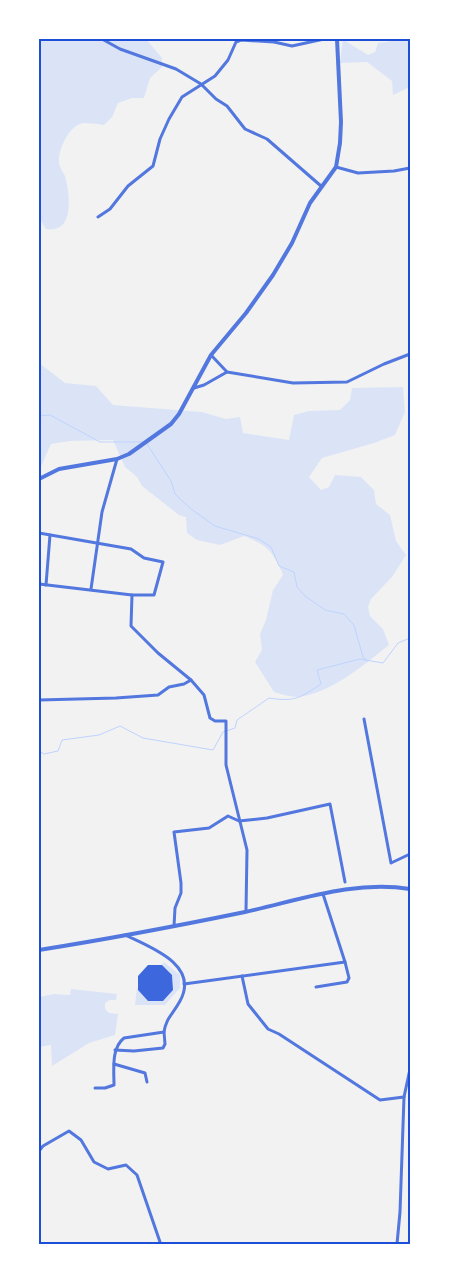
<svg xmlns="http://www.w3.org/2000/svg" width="449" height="1283" viewBox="0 0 449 1283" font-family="'Work Sans',sans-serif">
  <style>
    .green { fill: #dbe4f7 }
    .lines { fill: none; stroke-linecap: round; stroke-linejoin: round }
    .stream { stroke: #bfd3fe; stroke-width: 1 }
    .building { fill: #3d67dc }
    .minor { stroke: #5277de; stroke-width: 3 }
    .tertiary { stroke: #5277de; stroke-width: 4 }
    .neatline { fill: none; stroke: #1d4ed8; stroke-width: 2 }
  </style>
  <rect width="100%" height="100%" fill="#f2f2f2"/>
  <g class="green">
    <path d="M39,39H146L162,58V67L150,78L144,98H132L118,103L112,117L104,125C98,124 91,123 84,123C70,124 58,149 59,162C59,167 63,172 65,176C70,194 75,234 46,229L39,218Z"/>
    <path d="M343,39H347V42L368,55L375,52L378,43C390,42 398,39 410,39V87L393,95L392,81L367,62L340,63Z"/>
    <path d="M39,363L65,383L96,386L113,405L202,412L226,419L240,417L243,433L289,440L294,415L309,411L340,410L350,400L352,388L403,387L405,412L395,435L374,443L322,458L309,477L321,490L329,487L335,475L361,477L374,490L376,504L390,515L396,541L406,555L392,577L371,599L368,607L370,616L383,629L389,645C364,665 330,694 297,697C290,697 281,694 274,692L255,662L262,650L260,634L266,620L273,590L283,575C274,552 267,545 244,536L220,545L197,540L187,533L186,517L179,515L142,486L137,477L125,467L113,440L70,441L51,444L39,471Z"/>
    <polygon points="164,962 180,975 180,988 165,1005 135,1005 137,987 138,990 148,1001 163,1001 173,990 172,975 162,965"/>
    <polygon points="71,989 117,994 116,1000 110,1000 105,1003 105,1009 109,1013 118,1014 115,1035 89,1043 52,1066 51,1045 39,1047 39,997 54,994 70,995"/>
  </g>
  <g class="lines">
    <g class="stream">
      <polyline points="39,416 50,415 100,442 144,442"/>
      <polyline points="147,444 171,481 175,494 191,509 215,526 259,539 271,547 279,566 294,572 297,587 305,596 325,610 344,614 354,625 363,657 367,661"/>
      <path d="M39,751L44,754L58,751L62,740L99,735L120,726L143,738L213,750L223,732L235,728L237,720L269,698C295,702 300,698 321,684L317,670L360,659L383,663L398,643L410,638"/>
    </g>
  </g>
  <polygon class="building" points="148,965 162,965 172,975 173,990 163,1001 148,1001 138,990 138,976"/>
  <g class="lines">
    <g class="minor">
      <polyline points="102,39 120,49 176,69 201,84 216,99 227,106 245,129 267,139 321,186"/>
      <polyline points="336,167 358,173 394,171 410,168"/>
      <polyline points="98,217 110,209 128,186 153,166 160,139 169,119 182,97 215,76 228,60 236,42 241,40 274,42 292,46 324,39"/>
      <polyline points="211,355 227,372 293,383 347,382 384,364 410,354"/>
      <polyline points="194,388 204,385 227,372"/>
      <polyline points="39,533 131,549 144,558 163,562 154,595 132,595 39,584"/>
      <polyline points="46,585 50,535"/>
      <polyline points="91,589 102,512 117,459"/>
      <polyline points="132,595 131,626 158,653 191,680 204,695 210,718 215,721 226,721 226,765 247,850 246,911"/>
      <polyline points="39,700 116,698 158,695 169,687 184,684 191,680"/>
      <polyline points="364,719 391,863 410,854"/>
      <polyline points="174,926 175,908 181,893 181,883 174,832 209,828 228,816 239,821 267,818 330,804 345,882"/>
      <polyline points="242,976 248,1004 268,1029 279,1034 380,1100 404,1097"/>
      <polyline points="184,984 345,962 323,894"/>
      <polyline points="316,987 347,982 349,978 345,962"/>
      <polyline points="115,1050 134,1051 163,1048 165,1044 164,1032"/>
      <polyline points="114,1064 145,1073 147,1082"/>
      <path d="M95,1088H105L114,1085C114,1070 111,1048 124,1038L164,1032C166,1018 173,1014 180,1001C200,965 150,947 125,935"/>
      <polyline points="39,1151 43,1146 69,1131 81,1140 94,1162 108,1169 126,1165 137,1175 160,1242 158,1244"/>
      <polyline points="397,1244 400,1212 404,1097 410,1069"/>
    </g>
    <g class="tertiary">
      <polyline points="39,479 59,469 117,459 129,454 171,424 179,414 211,355 246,313 273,275 292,243 310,203 336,167 340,143 341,122 337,39"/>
      <path d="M39,950C108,939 177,926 245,912C300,900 354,880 410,889"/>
    </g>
  </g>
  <rect width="449" height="1283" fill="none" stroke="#ffffff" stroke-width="80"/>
  <rect x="40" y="40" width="369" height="1203" class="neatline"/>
</svg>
